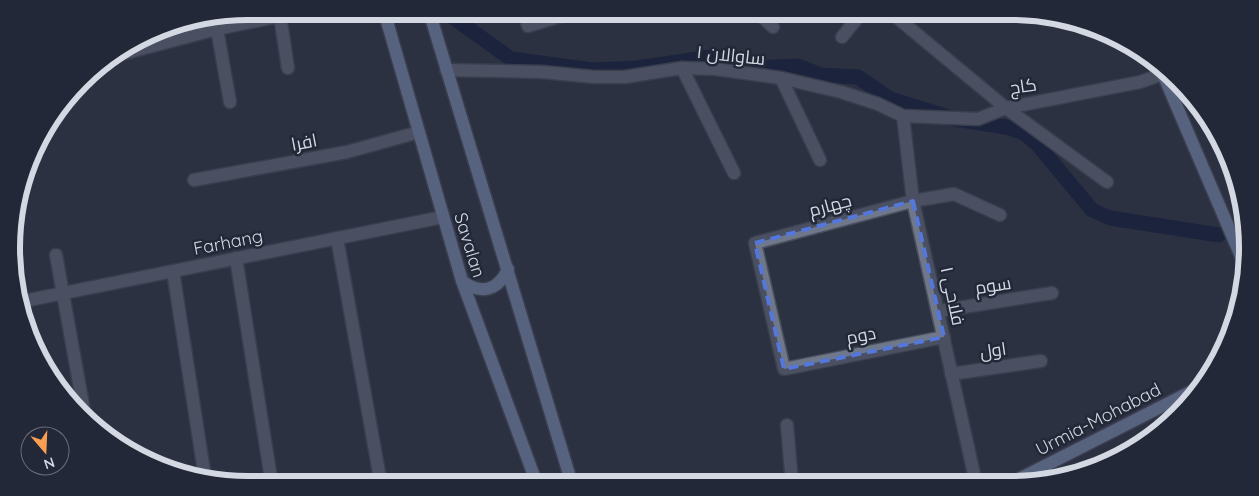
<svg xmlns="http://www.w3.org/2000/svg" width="1259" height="496" viewBox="0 0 1259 496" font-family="Quicksand,Cairo,sans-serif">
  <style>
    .grass { fill: url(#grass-dots) }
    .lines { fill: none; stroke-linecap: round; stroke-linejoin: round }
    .canal { stroke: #0a1538; stroke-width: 15 }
    .minor-casing { stroke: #494f5c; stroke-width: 15 }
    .major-casing { stroke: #494f5c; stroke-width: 15 }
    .minor { stroke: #6f778a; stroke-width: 12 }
    .major { stroke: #8b9dc8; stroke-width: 12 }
    .marked { fill: none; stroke: #5477db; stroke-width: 4; stroke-dasharray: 10 6; stroke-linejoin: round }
    .labels { text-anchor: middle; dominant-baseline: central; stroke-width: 5; stroke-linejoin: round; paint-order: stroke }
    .street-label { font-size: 18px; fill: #d3d8e2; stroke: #222837 }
    .rim { fill: none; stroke: #d3d8e2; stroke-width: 6 }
  </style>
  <defs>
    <pattern id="grass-dots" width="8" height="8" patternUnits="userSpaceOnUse" patternTransform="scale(1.25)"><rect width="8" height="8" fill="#3d4862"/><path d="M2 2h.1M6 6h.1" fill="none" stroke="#586278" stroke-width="1.8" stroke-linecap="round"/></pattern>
  </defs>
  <rect width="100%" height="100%" fill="#2b3242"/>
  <polygon class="grass" points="1199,112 1217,135 1210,138"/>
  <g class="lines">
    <polyline class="canal" points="444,11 511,59 593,70 637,68 711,57 751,68 798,66 820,75 858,77 890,99 955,119 1006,127 1024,133 1037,144 1092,210 1110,218 1219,235"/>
    <defs>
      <g id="minor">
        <polyline points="524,11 528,26 577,11"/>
        <polyline points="756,11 773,27"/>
        <polyline points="889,11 1006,108 1107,182"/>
        <polyline points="280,16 288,68"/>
        <polyline points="170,25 173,40"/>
        <polyline points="217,29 230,102"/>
        <polyline points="842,37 863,11"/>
        <polyline points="118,55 217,29 280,16 292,11"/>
        <polyline points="682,68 734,173"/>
        <polyline points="446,70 542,72 594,77 625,77 682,68 715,69 781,78 841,92 878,104 903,116 978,119 1006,108 1140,82 1163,74"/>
        <polyline points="781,78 820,160"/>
        <polyline points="903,116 913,201 976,483"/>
        <polyline points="194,180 347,152 419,132"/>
        <polyline points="337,238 381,484"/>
        <polyline points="56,255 85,416"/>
        <polyline points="236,258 272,485"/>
        <polyline points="173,271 205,478"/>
        <polyline points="19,302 443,217"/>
        <polyline points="939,311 1052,293"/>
        <polyline points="944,337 784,369 755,243 913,201 954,194 1000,215"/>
        <polyline points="951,374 1041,361"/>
        <polyline points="787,425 792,483"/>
      </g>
      <g id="major">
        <polyline points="384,11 462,281 537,484"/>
        <polyline points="429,11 572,484"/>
        <polyline points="1159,65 1243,261"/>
        <path d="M462,281C481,295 498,291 508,269"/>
        <polyline points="1011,483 1202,386"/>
      </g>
    </defs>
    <use href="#minor" class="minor-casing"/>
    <use href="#major" class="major-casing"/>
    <use href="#minor" class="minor"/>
    <use href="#major" class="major"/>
  </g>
  <path d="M0 0H1259V496H0ZM913,201L944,337L784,369L755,243Z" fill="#2b3242" fill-opacity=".55" fill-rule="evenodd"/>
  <path class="marked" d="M913,201L944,337L784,369L755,243Z"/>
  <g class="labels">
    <g class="street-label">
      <text transform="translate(731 55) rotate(6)">ساوالان ۱</text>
      <text transform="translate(1023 86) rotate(-8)">کاج</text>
      <text transform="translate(304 142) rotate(-11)">افرا</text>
      <text transform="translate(830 205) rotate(-15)">چهارم</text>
      <text transform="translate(228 242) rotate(-11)">Farhang</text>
      <text transform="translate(470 245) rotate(73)">Savalan</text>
      <text transform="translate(993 285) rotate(-9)">سوم</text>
      <text transform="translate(953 296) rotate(78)">فلاحی ۱</text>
      <text transform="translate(861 335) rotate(-11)">دوم</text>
      <text transform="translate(993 350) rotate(-8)">اول</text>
      <text transform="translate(1098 419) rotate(-27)">Urmia-Mohabad</text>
    </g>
  </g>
  <path d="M0 0H1259V496H0ZM248 20H1011A228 228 0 0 1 1239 248V248A228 228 0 0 1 1011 476H248A228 228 0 0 1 20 248V248A228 228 0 0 1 248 20Z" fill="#222837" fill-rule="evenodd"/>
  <path class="rim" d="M248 20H1011A228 228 0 0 1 1239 248V248A228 228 0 0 1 1011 476H248A228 228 0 0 1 20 248V248A228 228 0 0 1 248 20Z"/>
  <g transform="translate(45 451) rotate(161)"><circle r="24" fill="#222837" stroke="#696e7b"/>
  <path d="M0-4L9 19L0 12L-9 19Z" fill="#fc9e52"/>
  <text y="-8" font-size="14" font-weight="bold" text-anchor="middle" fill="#d3d8e2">N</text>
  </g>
</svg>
